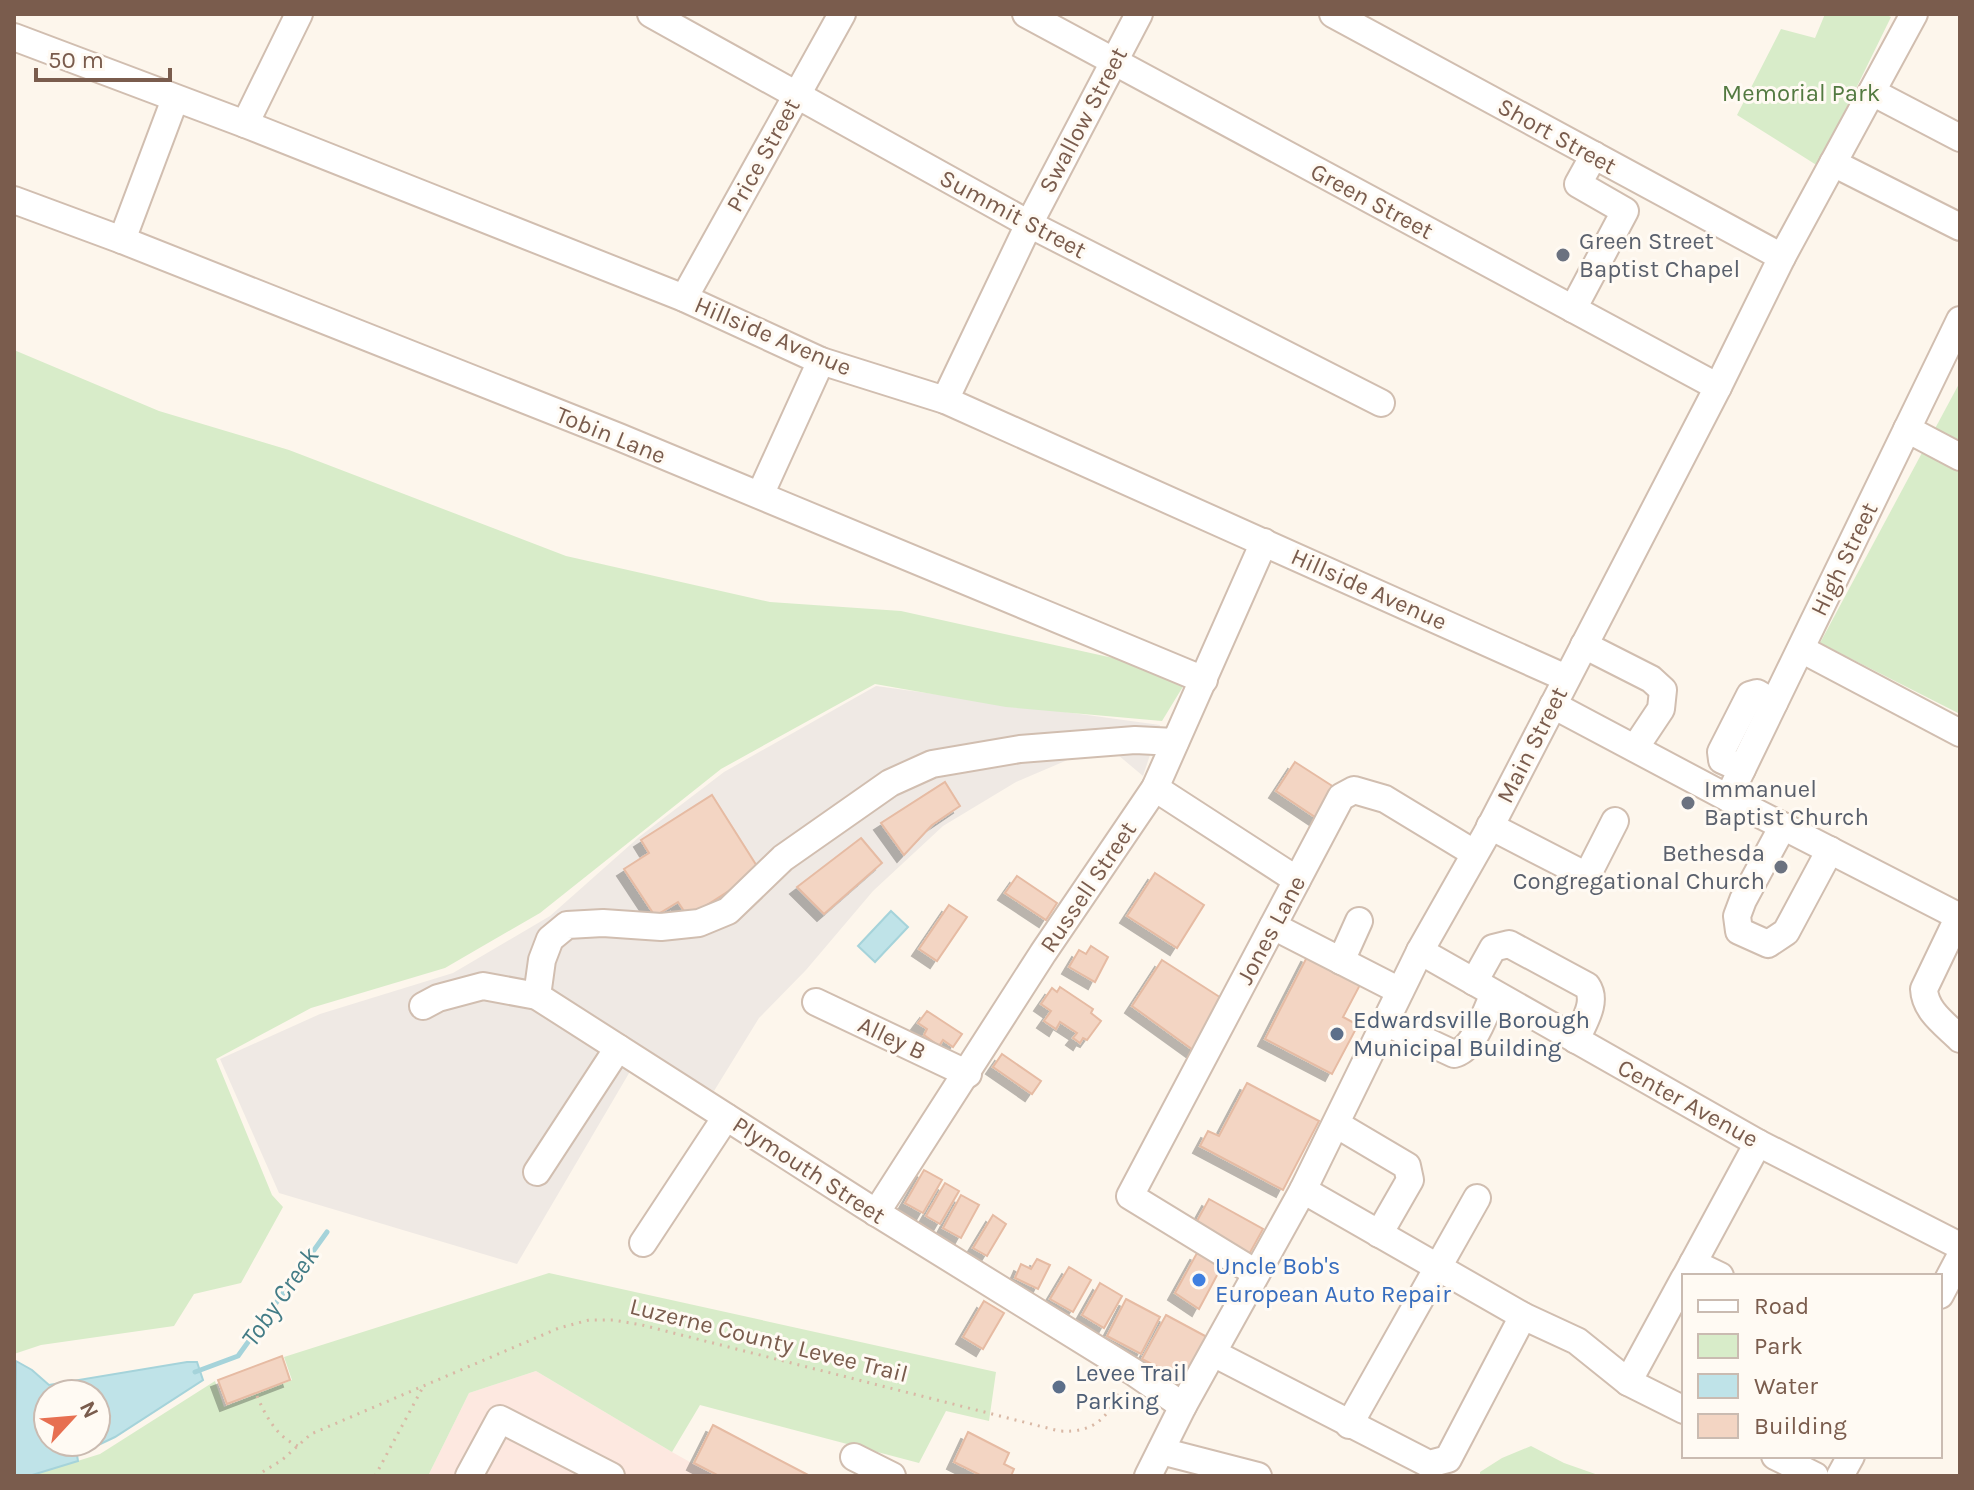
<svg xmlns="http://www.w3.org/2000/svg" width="1974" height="1490" viewBox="0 0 1974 1490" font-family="Karla,sans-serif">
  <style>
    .commercial { fill: #fde8e0 }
    .industrial { fill: #efe9e4 }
    .green { fill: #d8ecc9 }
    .water { fill: #bfe3e8; stroke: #a5d3da; stroke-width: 2; fill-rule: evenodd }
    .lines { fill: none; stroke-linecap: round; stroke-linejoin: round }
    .stream { stroke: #a5d3da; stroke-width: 5 }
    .building { fill: #f3d5c3; stroke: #e6bba3; stroke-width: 2; filter: url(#shadow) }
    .minor-casing { stroke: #d1beb0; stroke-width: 30 }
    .path { stroke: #d9b8a5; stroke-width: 3; stroke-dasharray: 2 6; stroke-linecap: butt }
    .minor { stroke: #fff; stroke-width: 26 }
    .worship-dot { fill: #6b7280; stroke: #fffaf3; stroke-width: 3 }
    .service-dot { fill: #5c6f8a; stroke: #fffaf3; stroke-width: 3 }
    .shop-dot { fill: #3f7fe0; stroke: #fffaf3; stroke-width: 3 }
    .labels { text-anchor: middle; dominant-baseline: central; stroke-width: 6; stroke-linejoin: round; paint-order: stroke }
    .park-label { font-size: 24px; fill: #537a41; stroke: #fffaf3 }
    .street-label { font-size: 24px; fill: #7a5c4d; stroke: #fffaf3 }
    .worship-label { font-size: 24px; fill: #5b616d; stroke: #fffaf3; text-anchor: start }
    .service-label { font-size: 24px; fill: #4e5e75; stroke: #fffaf3; text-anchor: start }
    .shop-label { font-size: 24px; fill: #366cbe; stroke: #fffaf3; text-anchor: start }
    .water-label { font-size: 26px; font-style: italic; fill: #437c86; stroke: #fffaf3 }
  </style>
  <defs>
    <filter id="shadow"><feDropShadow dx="-7" dy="7" stdDeviation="0" flood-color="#0004"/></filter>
  </defs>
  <rect width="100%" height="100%" fill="#fdf6ec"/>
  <polygon class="commercial" points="536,1371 672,1452 715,1476 428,1476 469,1393"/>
  <polygon class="industrial" points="876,686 1160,725 1143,776 1105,744 1016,782 943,826 873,891 806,970 759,1018 714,1091 642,1051 517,1264 279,1193 220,1059 320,1014 453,973 550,916 639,837 724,772"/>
  <g class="green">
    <polygon points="1825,14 1885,14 1891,17 1818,166 1737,115 1781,29 1815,38"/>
    <polygon points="14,350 159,411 289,450 566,556 770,602 901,611 1190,675 1162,721 1006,707 875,684 721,769 540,913 445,968 311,1008 216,1059 272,1195 283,1207 241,1283 194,1294 174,1326 41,1345 14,1354"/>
    <polygon points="1960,382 1960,714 1820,643"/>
    <polygon points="549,1273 996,1372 989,1421 946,1411 919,1463 700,1405 672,1452 536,1371 469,1393 428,1476 29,1476 100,1454 215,1381 224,1407 292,1380 284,1357"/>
    <polygon points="1531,1446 1564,1463 1601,1476 1480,1476 1480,1472 1502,1458"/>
  </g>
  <g class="water">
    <polygon points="891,911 908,927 875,962 858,946"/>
    <path d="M16,1361L32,1370L49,1385L187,1362H197L203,1380L115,1437L77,1455L78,1461L29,1476H14ZM48,1394H96V1442H48Z"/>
  </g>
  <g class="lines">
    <polyline class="stream" points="195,1372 238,1356 327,1232"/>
  </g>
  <g class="building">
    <polygon points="1295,762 1337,789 1318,819 1276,791"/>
    <polygon points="945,782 960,806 932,825 904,855 881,823"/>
    <polygon points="712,795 760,871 688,917 678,902 655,916 624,869 649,853 641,840"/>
    <polygon points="861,838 882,863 824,914 797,887"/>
    <polygon points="1155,873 1204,905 1177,948 1127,916"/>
    <polygon points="1017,876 1057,903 1046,920 1005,893"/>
    <polygon points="949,905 967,917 937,961 919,949"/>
    <polygon points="1091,946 1108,957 1095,982 1069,967 1079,950 1086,954"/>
    <polygon points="1308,955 1361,983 1343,1017 1358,1025 1332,1074 1265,1039"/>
    <polygon points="1162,960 1229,1003 1200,1055 1132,1006"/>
    <polygon points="1060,987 1093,1009 1091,1013 1101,1021 1087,1040 1083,1038 1080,1043 1073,1038 1077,1033 1060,1022 1056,1029 1044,1021 1051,1011 1041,1004 1052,988 1057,992"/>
    <polygon points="927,1011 962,1034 953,1047 943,1040 939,1046 924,1035 927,1029 918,1023"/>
    <polygon points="1002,1054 1041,1081 1032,1094 993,1067"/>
    <polygon points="1247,1083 1319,1121 1283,1190 1200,1146 1208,1131 1219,1136"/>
    <polygon points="924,1170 942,1180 923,1213 905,1203"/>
    <polygon points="945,1183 959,1191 940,1224 926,1216"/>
    <polygon points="961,1195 979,1205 961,1238 943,1228"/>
    <polygon points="1209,1199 1263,1229 1246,1260 1192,1230"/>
    <polygon points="993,1215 1006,1224 987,1256 973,1248"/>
    <polygon points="1197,1253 1222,1266 1199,1309 1175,1293"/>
    <polygon points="1037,1259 1050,1265 1038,1289 1015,1278 1021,1264 1031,1269"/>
    <polygon points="1069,1267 1091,1280 1073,1312 1050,1299"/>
    <polygon points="1100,1283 1122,1296 1104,1328 1082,1315"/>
    <polygon points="1126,1299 1160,1317 1141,1354 1107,1336"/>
    <polygon points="984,1301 1004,1313 983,1349 963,1337"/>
    <polygon points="1166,1315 1207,1337 1184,1381 1142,1359"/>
    <polygon points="282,1356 290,1380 227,1404 218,1380"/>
    <polygon points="713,1425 810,1476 719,1476 694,1463"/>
    <polygon points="968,1432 1009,1453 1004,1464 1014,1469 1011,1476 982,1476 954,1462"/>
  </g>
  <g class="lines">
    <defs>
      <g id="minor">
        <polyline points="651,14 1029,224 1381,403"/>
        <polyline points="1026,14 1718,387"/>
        <polyline points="1333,14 1782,257"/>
        <polyline points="14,37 245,124 684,298 821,361 945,400 1566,678"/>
        <polyline points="1872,92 1960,138"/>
        <polyline points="245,124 299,14"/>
        <polyline points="1833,163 1960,227"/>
        <polyline points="14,200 122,240 619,437 1204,680"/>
        <polyline points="122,240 175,99"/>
        <polyline points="684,298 842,14"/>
        <polyline points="1573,309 1625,211 1578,184 1594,155"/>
        <polyline points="945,400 1029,224 1139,14"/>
        <polyline points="1907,429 1960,457"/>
        <polyline points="760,495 821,361"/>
        <polyline points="1584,645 1651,679 1663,690 1661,709 1635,748"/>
        <polyline points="1801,649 1960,733"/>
        <polyline points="1553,705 1728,798 1960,917"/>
        <polyline points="1742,769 1722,760 1721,752 1750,695 1757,693 1774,703"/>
        <polyline points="1155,788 1297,880"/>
        <polyline points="1728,798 1960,320"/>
        <polyline points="1490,826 1587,876 1615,821"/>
        <polyline points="1783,826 1743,900 1737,916 1739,931 1768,944 1786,932 1830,850"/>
        <path d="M1959,916L1924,989C1925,1011 1945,1024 1960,1039"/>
        <polyline points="1273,926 1400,991"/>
        <polyline points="1420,951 1758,1143 1960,1246"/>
        <polyline points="1341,961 1359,921"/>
        <path d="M1474,982L1493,948L1509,944L1587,986C1598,1002 1583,1023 1576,1040"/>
        <polyline points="537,996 542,960 550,939 567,925 603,923 661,927 699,923 728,911 783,858 890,783 932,764 1020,749 1135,740 1175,742"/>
        <polyline points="816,1002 968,1074"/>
        <polyline points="423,1006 438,998 483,986 537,996 864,1205 1132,1371 1183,1406"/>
        <path d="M1385,1022L1454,1054C1475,1049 1485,1012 1494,994"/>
        <polyline points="1336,1124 1407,1166 1410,1180 1379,1234"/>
        <polyline points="537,1172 618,1048"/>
        <polyline points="1303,1190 1523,1316 1577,1341 1628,1382 1684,1410"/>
        <polyline points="876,1213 1043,953 1155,788 1264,542"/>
        <polyline points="643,1243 726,1117"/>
        <polyline points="1693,1263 1720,1276"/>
        <polyline points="1256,1273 1130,1196 1341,797 1354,790 1385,799 1474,853"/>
        <polyline points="1686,1276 1758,1143"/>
        <polyline points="1940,1295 1960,1257"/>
        <polyline points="1213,1353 1429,1464 1448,1459 1523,1316"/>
        <polyline points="1628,1382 1684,1279"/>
        <polyline points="1349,1425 1477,1198"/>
        <polyline points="1161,1451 1258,1476"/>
        <polyline points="1775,1456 1815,1476"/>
        <polyline points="854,1457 892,1476"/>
        <polyline points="469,1476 500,1419 611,1476"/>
        <polyline points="1148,1476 1183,1406 1303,1190 1420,951 1487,833 1718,387 1782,257 1914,14"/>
        <polyline points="1840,1476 1851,1456"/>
      </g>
    </defs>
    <use href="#minor" class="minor-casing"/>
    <g class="path">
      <path d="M257,1396C266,1417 277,1437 298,1446"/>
      <path d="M256,1476L282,1460L311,1434L559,1328L589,1320H613L642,1325L1059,1431C1093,1433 1106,1420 1120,1391"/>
      <polyline points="375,1476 423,1387"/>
    </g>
    <use href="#minor" class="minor"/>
  </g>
  <g class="worship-dot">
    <circle cx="1563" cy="255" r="8"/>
    <circle cx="1688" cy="803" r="8"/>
    <circle cx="1781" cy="867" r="8"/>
  </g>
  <g class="service-dot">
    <circle cx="1337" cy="1034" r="8"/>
    <circle cx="1059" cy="1387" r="8"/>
  </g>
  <circle class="shop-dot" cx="1199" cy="1280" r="8"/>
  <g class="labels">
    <g class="park-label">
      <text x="1801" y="93">Memorial Park</text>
    </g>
    <g class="street-label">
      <text transform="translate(1083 120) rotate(-62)">Swallow Street</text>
      <text transform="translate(1557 136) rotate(29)">Short Street</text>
      <text transform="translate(763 155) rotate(-61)">Price Street</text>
      <text transform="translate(1372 201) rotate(28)">Green Street</text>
      <text transform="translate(1013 214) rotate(28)">Summit Street</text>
      <text transform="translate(773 336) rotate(23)">Hillside Avenue</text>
      <text transform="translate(611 435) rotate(22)">Tobin Lane</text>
      <text transform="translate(1844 559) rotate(-64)">High Street</text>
      <text transform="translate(1369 589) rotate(24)">Hillside Avenue</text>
      <text transform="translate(1532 745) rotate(-63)">Main Street</text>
      <text transform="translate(1088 887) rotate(-56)">Russell Street</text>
      <text transform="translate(1271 930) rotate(-62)">Jones Lane</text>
      <text transform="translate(892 1038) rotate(25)">Alley B</text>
      <text transform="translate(1688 1103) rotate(29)">Center Avenue</text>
      <text transform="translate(809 1170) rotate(33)">Plymouth Street</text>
      <text transform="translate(769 1340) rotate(14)">Luzerne County Levee Trail</text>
    </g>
    <g class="worship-label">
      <text x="1579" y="241">Green Street<tspan x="1579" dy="28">Baptist Chapel</tspan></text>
      <text x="1704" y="789">Immanuel<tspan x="1704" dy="28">Baptist Church</tspan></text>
      <text x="1765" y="853" text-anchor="end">Bethesda<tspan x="1765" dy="28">Congregational Church</tspan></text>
    </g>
    <g class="service-label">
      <text x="1353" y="1020">Edwardsville Borough<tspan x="1353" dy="28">Municipal Building</tspan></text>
      <text x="1075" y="1373">Levee Trail<tspan x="1075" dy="28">Parking</tspan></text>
    </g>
    <g class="shop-label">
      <text x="1215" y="1266">Uncle Bob's<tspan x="1215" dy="28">European Auto Repair</tspan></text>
    </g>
    <g class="water-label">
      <text transform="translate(280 1297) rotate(-55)">Toby Creek</text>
    </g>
  </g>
  <rect width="1974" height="1490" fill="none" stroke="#7a5c4d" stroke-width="32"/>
  <rect x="1682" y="1274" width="260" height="184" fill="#fffaf3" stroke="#cabbb1" stroke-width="2"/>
  <rect x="1698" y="1300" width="40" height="12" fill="#ffffff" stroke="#cabbb1" stroke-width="2"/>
  <text x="1754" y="1314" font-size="24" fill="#7a5c4d">Road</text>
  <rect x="1698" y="1334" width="40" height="24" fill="#d8ecc9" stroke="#cabbb1" stroke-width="2"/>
  <text x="1754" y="1354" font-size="24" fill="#7a5c4d">Park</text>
  <rect x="1698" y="1374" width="40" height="24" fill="#bfe3e8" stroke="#cabbb1" stroke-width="2"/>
  <text x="1754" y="1394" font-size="24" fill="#7a5c4d">Water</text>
  <rect x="1698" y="1414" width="40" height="24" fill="#f3d5c3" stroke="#cabbb1" stroke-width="2"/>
  <text x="1754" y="1434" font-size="24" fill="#7a5c4d">Building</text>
  <g transform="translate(72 1418) rotate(64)"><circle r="38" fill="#fffaf3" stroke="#cabbb1" stroke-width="2"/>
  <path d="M0-6L14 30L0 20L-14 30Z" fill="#e76f51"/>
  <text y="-12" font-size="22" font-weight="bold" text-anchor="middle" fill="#7a5c4d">N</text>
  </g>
  <path d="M36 68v12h134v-12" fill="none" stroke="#7a5c4d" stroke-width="4"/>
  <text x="48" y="68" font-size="24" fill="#7a5c4d" stroke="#fffaf3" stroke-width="6" paint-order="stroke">50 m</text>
</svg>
